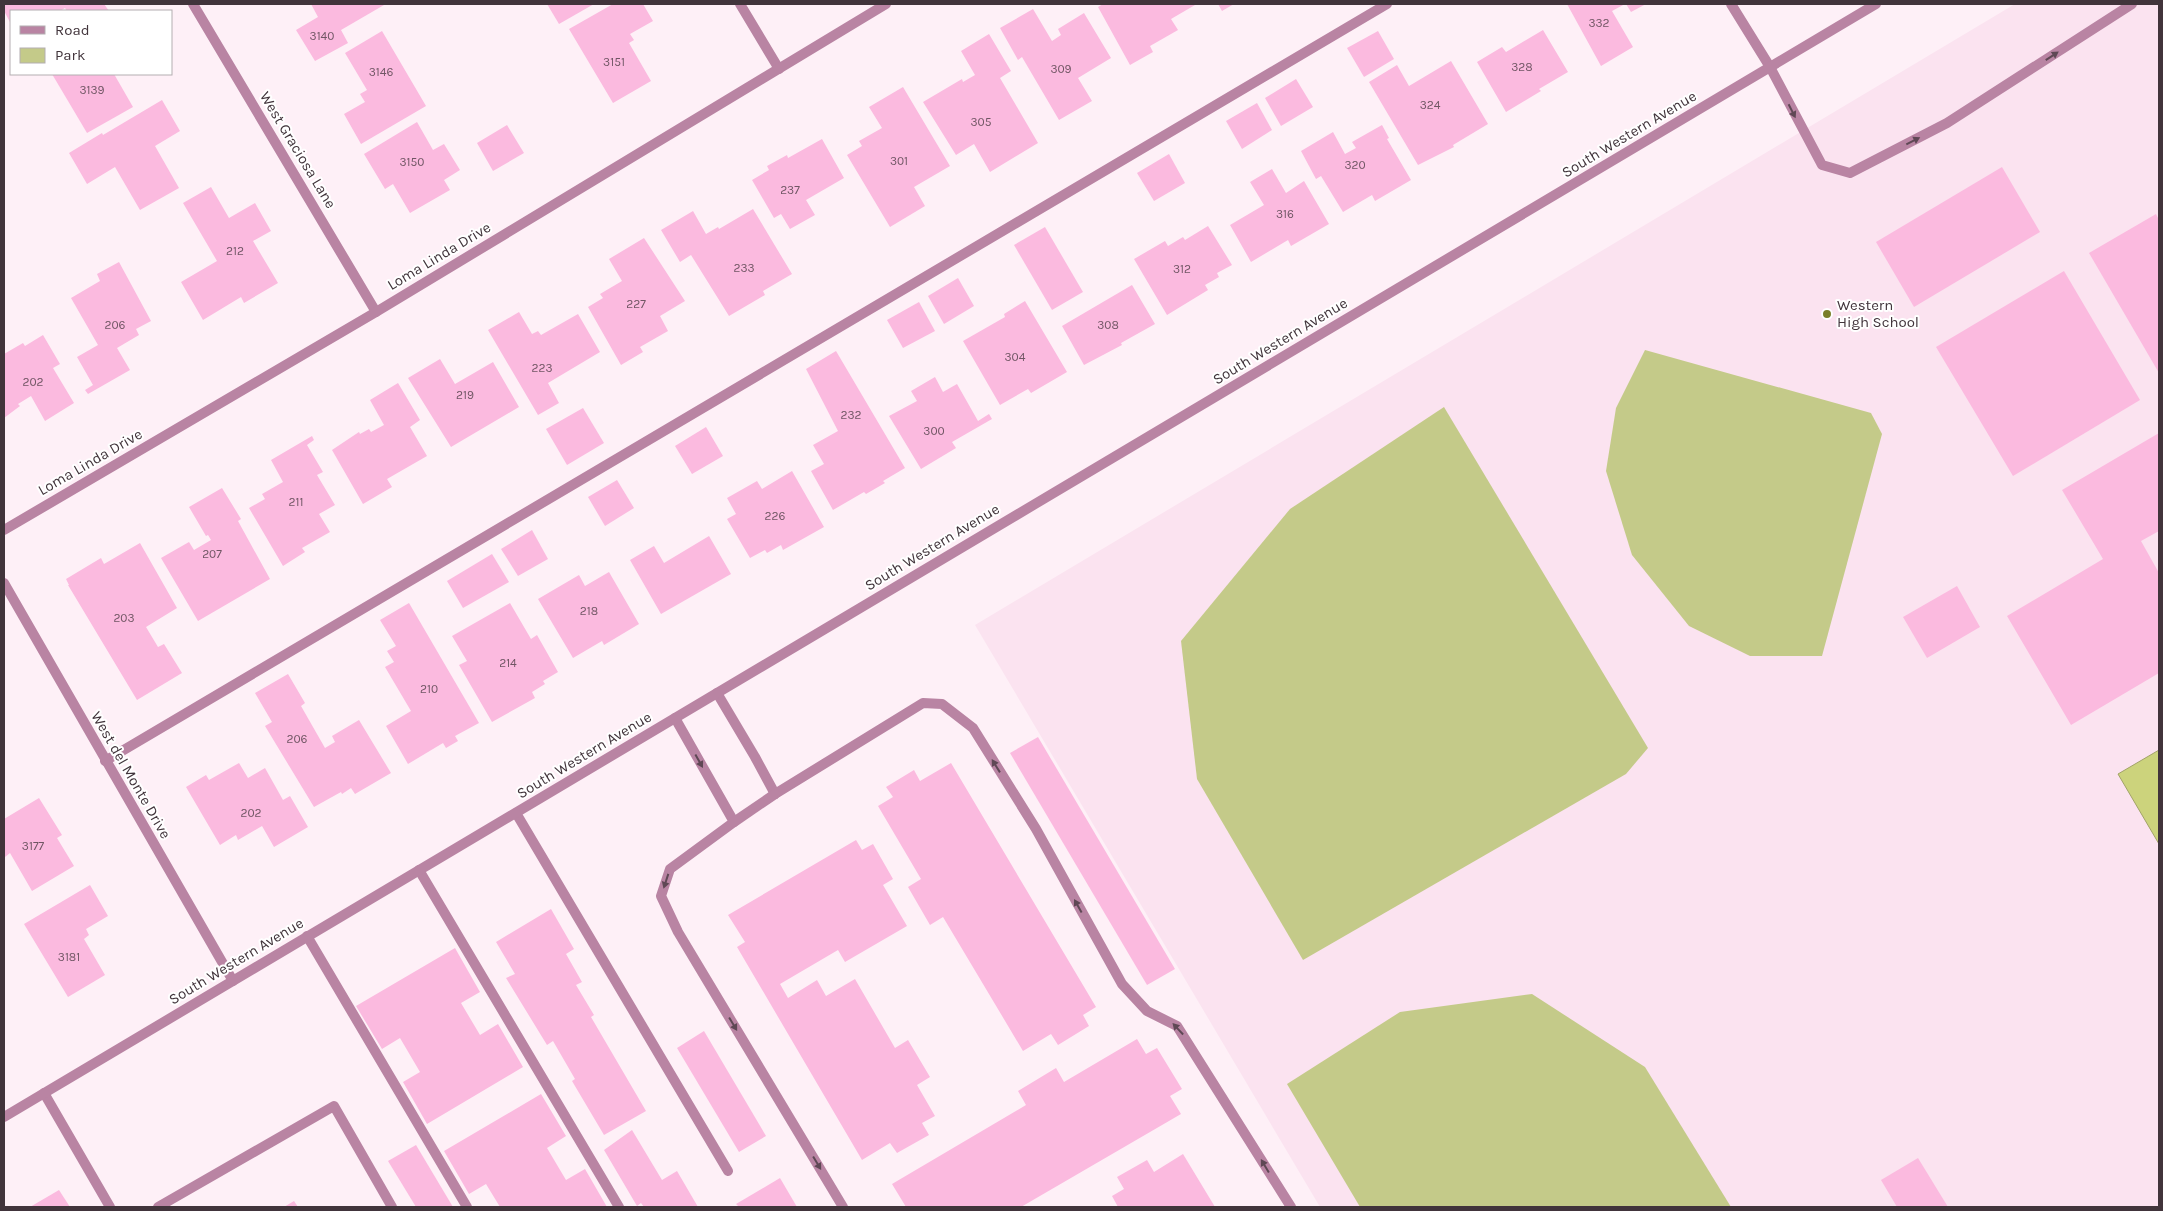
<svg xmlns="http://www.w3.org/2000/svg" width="2163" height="1211" viewBox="0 0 2163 1211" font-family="Karla,sans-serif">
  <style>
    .built { fill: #fbe3f0 }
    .green { fill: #c4ca89 }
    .water { fill: #ccd37c; stroke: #a2a368 }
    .building { fill: #fbbadf }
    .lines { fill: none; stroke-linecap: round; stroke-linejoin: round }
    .service { stroke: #b984a3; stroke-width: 10 }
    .minor { stroke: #b984a3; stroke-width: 10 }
    .tertiary { stroke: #b984a3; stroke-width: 10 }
    .oneway { fill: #5f4855 }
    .poi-dot { fill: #7a7f29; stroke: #fff; stroke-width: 2 }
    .labels { text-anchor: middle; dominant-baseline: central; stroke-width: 4; stroke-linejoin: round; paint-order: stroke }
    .number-label { font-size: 12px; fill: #705664 }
    .street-label { font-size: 15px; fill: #41343b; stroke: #fff }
    .poi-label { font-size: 15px; fill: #41343b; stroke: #fff; text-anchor: start }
  </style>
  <rect width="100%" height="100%" fill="#fef0f7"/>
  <polygon class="built" points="2015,4 2159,4 2159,1207 1320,1207 975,625"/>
  <g class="green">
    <polygon points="1645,350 1871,413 1882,434 1822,656 1750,656 1689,626 1632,555 1606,471 1616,408"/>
    <polygon points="1444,407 1648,748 1626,774 1303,960 1197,779 1181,641 1290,509"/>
    <polygon points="1532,994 1645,1067 1731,1207 1360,1207 1287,1084 1400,1012"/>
  </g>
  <polygon class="water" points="2159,750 2159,844 2118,774"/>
  <g class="building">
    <polygon points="4,4 104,4 109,11 67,11 65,8 60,11 11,11 11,24 4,11"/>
    <polygon points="311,4 384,4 384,5 341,30 348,43 315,61 296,30 318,17"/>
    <polygon points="547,4 594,4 559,24"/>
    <polygon points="613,4 643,4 653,21 630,34 634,40 629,43 651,81 613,103 569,29"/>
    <polygon points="1103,4 1194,4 1195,5 1171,19 1178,30 1150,46 1153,52 1130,65 1098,7"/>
    <polygon points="1218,4 1234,4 1222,11"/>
    <polygon points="1567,4 1625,4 1612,11 1633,47 1601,66"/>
    <polygon points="1626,4 1646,4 1631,12"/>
    <polygon points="1033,9 1052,41 1061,35 1058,29 1084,13 1111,58 1078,78 1092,101 1059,120 1022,57 1018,60 1000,28"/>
    <polygon points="1543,30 1568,72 1539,89 1541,91 1506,112 1477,62 1502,47 1506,52"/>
    <polygon points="382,31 426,106 361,144 344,114 365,102 360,94 367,90 345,53"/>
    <polygon points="1378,31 1394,59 1364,77 1347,48"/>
    <polygon points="989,34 1011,71 1000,78 1038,143 990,172 974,144 956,155 923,102 962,79 963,82 975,75 961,51"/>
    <polygon points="1451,61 1488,124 1453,145 1454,147 1418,165 1369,82 1397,65 1409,86"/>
    <polygon points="52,74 114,74 133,107 87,133"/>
    <polygon points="1296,79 1313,107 1281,126 1265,98"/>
    <polygon points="903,87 950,166 914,187 925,206 890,227 847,155 862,146 859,141 882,128 869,107"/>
    <polygon points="162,100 180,131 155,146 179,188 140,210 115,167 87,184 69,153 102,133 103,135"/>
    <polygon points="1257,103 1272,130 1242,149 1226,121"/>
    <polygon points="417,122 433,150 444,144 460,170 444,180 450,190 410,213 393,184 385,189 364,154"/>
    <polygon points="507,125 524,153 493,171 477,143"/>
    <polygon points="1382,125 1389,138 1387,139 1411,180 1375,201 1372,195 1343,212 1321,176 1316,179 1301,151 1333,132 1345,154 1356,148 1352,142"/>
    <polygon points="822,139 844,178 806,200 815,215 790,229 781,214 774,218 752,180 769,170 767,166 787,155 788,158"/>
    <polygon points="1169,154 1185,183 1154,201 1137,173"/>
    <polygon points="2002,167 2040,232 1914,307 1876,242"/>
    <polygon points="1272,169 1286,193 1304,181 1329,224 1291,246 1288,240 1251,262 1230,225 1264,205 1250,182"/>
    <polygon points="211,187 229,218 255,203 271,231 253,241 278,283 244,303 241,297 203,320 181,282 217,261 183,203"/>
    <polygon points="753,209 792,274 763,291 765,295 729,316 691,255 680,262 661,230 693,211 706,234 718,227 719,229"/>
    <polygon points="2156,214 2159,220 2159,373 2089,253"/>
    <polygon points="1208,226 1232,265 1217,273 1219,277 1205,285 1208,290 1167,315 1134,259 1165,241 1168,246 1183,237 1185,240"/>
    <polygon points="1045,227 1083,292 1052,310 1014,245"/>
    <polygon points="644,238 685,301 660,316 668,331 640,347 643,352 621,365 588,307 603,298 600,294 622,281 609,259"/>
    <polygon points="119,262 151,321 136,329 139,335 117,348 130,370 88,394 85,390 93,385 77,357 98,345 71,298 100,281 97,274"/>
    <polygon points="2064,271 2140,400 2013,476 1936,347"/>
    <polygon points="958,278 974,306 944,324 928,296"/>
    <polygon points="1132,285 1155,324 1121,343 1122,345 1084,365 1062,326"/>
    <polygon points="1025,301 1067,372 1031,393 1028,389 1000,405 963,341 1005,317 1004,314"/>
    <polygon points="919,302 935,331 903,348 887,320"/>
    <polygon points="519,312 532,334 538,331 541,335 578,314 600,352 548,383 559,403 538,415 488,330"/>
    <polygon points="43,335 60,364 53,368 74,403 45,421 31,396 18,404 20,406 4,418 4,354 23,343 25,346"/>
    <polygon points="836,351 905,468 883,481 885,483 866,494 864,492 833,510 811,471 824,464 813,445 838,431 806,369"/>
    <polygon points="440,359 455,384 493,362 519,407 451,447 408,378"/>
    <polygon points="935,377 943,392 957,384 978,421 989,414 992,419 952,442 956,448 921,469 889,416 917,401 911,391"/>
    <polygon points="398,383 420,420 410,427 427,456 387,479 392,487 363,504 332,450 359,432 360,434 369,429 371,432 384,425 370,400"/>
    <polygon points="583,408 604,443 567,465 546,429"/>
    <polygon points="706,427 723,456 692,474 675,446"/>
    <polygon points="2159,433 2159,531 2141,541 2159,573 2159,673 2071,725 2007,616 2103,559 2062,490"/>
    <polygon points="312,436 314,440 307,445 323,472 317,475 335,505 319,514 330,532 302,548 305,552 283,566 249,508 265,499 262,494 283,482 271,460"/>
    <polygon points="792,471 824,527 783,550 781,545 767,553 765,550 750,558 727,519 736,514 727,498 757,481 762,489"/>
    <polygon points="617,480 634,508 605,526 588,497"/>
    <polygon points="222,488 241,519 238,521 270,579 198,621 161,558 189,542 194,550 211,540 208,535 206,536 189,507"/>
    <polygon points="532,530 548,559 518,576 501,549"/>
    <polygon points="709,536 731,574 661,614 630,560 654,546 664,563"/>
    <polygon points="140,543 177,608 146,627 158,647 164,644 182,673 137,700 68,585 69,585 66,579 101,558 104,564"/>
    <polygon points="492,554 509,582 463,608 447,581"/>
    <polygon points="609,572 639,624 604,645 602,641 573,658 538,599 579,575 585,586"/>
    <polygon points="1957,586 1980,627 1927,658 1903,617"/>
    <polygon points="409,603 479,723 455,736 458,741 446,748 443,743 408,764 386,726 411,711 385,667 394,662 387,651 396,646 380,620"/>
    <polygon points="510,603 531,639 537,635 558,672 543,681 545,684 532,692 535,698 492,722 459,665 467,661 452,636"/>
    <polygon points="288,674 305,703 301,706 325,748 335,742 332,736 359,720 391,773 355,794 351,788 342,794 341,792 314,807 265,726 272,722 255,693"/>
    <polygon points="1038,737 1175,969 1147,985 1010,753"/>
    <polygon points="239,763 248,778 265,768 283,800 290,796 308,827 274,847 262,826 238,840 236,835 220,845 186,787 206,775 209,780"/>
    <polygon points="951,763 1096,1007 1083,1015 1089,1026 1058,1045 1051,1034 1023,1051 943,917 930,925 908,887 921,879 878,806 893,797 886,787 914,770 920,781"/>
    <polygon points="39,798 62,835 57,838 74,866 32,891 10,853 5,857 4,855 4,819"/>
    <polygon points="856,840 862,850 873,844 893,879 883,885 907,926 845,962 838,950 780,984 788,998 817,980 826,996 855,979 895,1048 908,1040 930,1077 917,1085 935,1116 922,1123 929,1135 897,1153 890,1143 862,1160 737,947 745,942 728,915"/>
    <polygon points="90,885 108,916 86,929 89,935 84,939 105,975 68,997 24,924"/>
    <polygon points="551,909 574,949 566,954 582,982 576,985 594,1015 591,1017 646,1111 604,1135 572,1081 575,1079 553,1041 547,1045 506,978 515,974 496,942"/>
    <polygon points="455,948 480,992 461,1003 480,1035 498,1024 523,1067 427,1124 403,1082 420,1072 400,1038 382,1049 356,1006"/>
    <polygon points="704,1031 766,1136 739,1152 677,1048"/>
    <polygon points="1137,1039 1146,1054 1157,1048 1182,1089 1170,1096 1181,1114 1021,1207 906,1207 892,1184 1026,1105 1018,1091 1056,1068 1064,1082"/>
    <polygon points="541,1094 566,1136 547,1148 566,1180 585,1169 607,1207 500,1207 486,1184 469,1194 444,1151"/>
    <polygon points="632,1130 662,1180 677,1171 698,1207 644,1207 641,1203 637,1206 604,1150"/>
    <polygon points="416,1145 453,1207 416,1207 388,1161"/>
    <polygon points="1183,1154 1215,1207 1118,1207 1112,1196 1124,1189 1117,1177 1147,1160 1154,1172"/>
    <polygon points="1918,1158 1948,1207 1897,1207 1881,1180"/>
    <polygon points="780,1178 797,1207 739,1207 736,1204"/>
    <polygon points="59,1190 70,1207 30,1207"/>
    <polygon points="294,1201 298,1207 284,1207"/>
  </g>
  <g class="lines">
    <g class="service">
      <polyline points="1770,67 1822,165 1850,173 1947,123 2132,4"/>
      <polyline points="717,693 755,757 775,794 923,703 942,704 973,728 1036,829 1122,984 1147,1011 1177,1026 1291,1207"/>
      <polyline points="675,718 734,822 670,869 661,896 678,932 843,1207"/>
      <polyline points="105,761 1387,4"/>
      <polyline points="516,813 728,1171"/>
      <polyline points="734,822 775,794"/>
      <polyline points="419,870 619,1207"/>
      <polyline points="307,936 467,1207"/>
      <polyline points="44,1093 110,1207"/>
      <polyline points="158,1207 334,1106 392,1207"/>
    </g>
    <g class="minor">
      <polyline points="193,4 376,312"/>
      <polyline points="740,4 779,69"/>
      <polyline points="1731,4 1770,67"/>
      <polyline points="4,530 376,312 886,4"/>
      <polyline points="4,583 233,981"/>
    </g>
    <polyline class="tertiary" points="4,1117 1876,4"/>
  </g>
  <defs><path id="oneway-solid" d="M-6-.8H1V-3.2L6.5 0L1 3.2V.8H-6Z" transform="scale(1.25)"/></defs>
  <g class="oneway">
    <use href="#oneway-solid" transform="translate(2052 56) rotate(-33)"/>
    <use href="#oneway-solid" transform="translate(1792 111) rotate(63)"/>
    <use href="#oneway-solid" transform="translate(1913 141) rotate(-27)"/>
    <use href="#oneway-solid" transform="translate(699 761) rotate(61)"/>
    <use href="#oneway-solid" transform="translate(996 766) rotate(-122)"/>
    <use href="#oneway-solid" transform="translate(666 881) rotate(108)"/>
    <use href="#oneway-solid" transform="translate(1078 906) rotate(-119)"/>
    <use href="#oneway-solid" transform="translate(733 1024) rotate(59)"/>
    <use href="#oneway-solid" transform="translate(1178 1029) rotate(-133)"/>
    <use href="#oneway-solid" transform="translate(817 1163) rotate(59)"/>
    <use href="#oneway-solid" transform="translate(1265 1166) rotate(-121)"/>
  </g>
  <circle class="poi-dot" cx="1827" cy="314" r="5"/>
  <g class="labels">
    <g class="number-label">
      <text x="1599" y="23">332</text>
      <text x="322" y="36">3140</text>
      <text x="614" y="62">3151</text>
      <text x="1522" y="67">328</text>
      <text x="1061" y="69">309</text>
      <text x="381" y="72">3146</text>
      <text x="92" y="90">3139</text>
      <text x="1430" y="105">324</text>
      <text x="981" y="122">305</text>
      <text x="899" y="161">301</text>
      <text x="412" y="162">3150</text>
      <text x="1355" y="165">320</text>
      <text x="790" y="190">237</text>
      <text x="1285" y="214">316</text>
      <text x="235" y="251">212</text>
      <text x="744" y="268">233</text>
      <text x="1182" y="269">312</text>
      <text x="636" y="304">227</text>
      <text x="115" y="325">206</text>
      <text x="1108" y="325">308</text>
      <text x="1015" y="357">304</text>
      <text x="542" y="368">223</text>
      <text x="33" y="382">202</text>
      <text x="465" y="395">219</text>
      <text x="851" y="415">232</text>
      <text x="934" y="431">300</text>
      <text x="296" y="502">211</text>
      <text x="775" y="516">226</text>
      <text x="212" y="554">207</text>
      <text x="589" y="611">218</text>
      <text x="124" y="618">203</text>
      <text x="508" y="663">214</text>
      <text x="429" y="689">210</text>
      <text x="297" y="739">206</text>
      <text x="251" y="813">202</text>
      <text x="33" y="846">3177</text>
      <text x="69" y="957">3181</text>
    </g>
    <g class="street-label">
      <text transform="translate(1629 134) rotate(-31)">South Western Avenue</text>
      <text transform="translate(298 150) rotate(59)">West Graciosa Lane</text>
      <text transform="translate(439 256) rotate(-31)">Loma Linda Drive</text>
      <text transform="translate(1280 341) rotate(-31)">South Western Avenue</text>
      <text transform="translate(90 462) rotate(-30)">Loma Linda Drive</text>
      <text transform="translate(932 547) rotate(-31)">South Western Avenue</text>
      <text transform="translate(584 755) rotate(-31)">South Western Avenue</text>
      <text transform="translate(131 775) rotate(60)">West del Monte Drive</text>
      <text transform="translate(236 961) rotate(-31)">South Western Avenue</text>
    </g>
    <g class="poi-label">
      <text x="1837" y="305">Western<tspan x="1837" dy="17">High School</tspan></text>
    </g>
  </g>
  <rect width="2163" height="1211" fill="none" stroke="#41343b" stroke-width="10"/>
  <rect x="10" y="10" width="162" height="65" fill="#ffffff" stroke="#b3aeb1"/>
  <rect x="20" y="26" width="25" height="8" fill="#b984a3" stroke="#b3aeb1"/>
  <text x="55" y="35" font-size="15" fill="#41343b">Road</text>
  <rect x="20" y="48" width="25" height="15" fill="#c4ca89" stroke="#b3aeb1"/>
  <text x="55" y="60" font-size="15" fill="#41343b">Park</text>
</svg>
